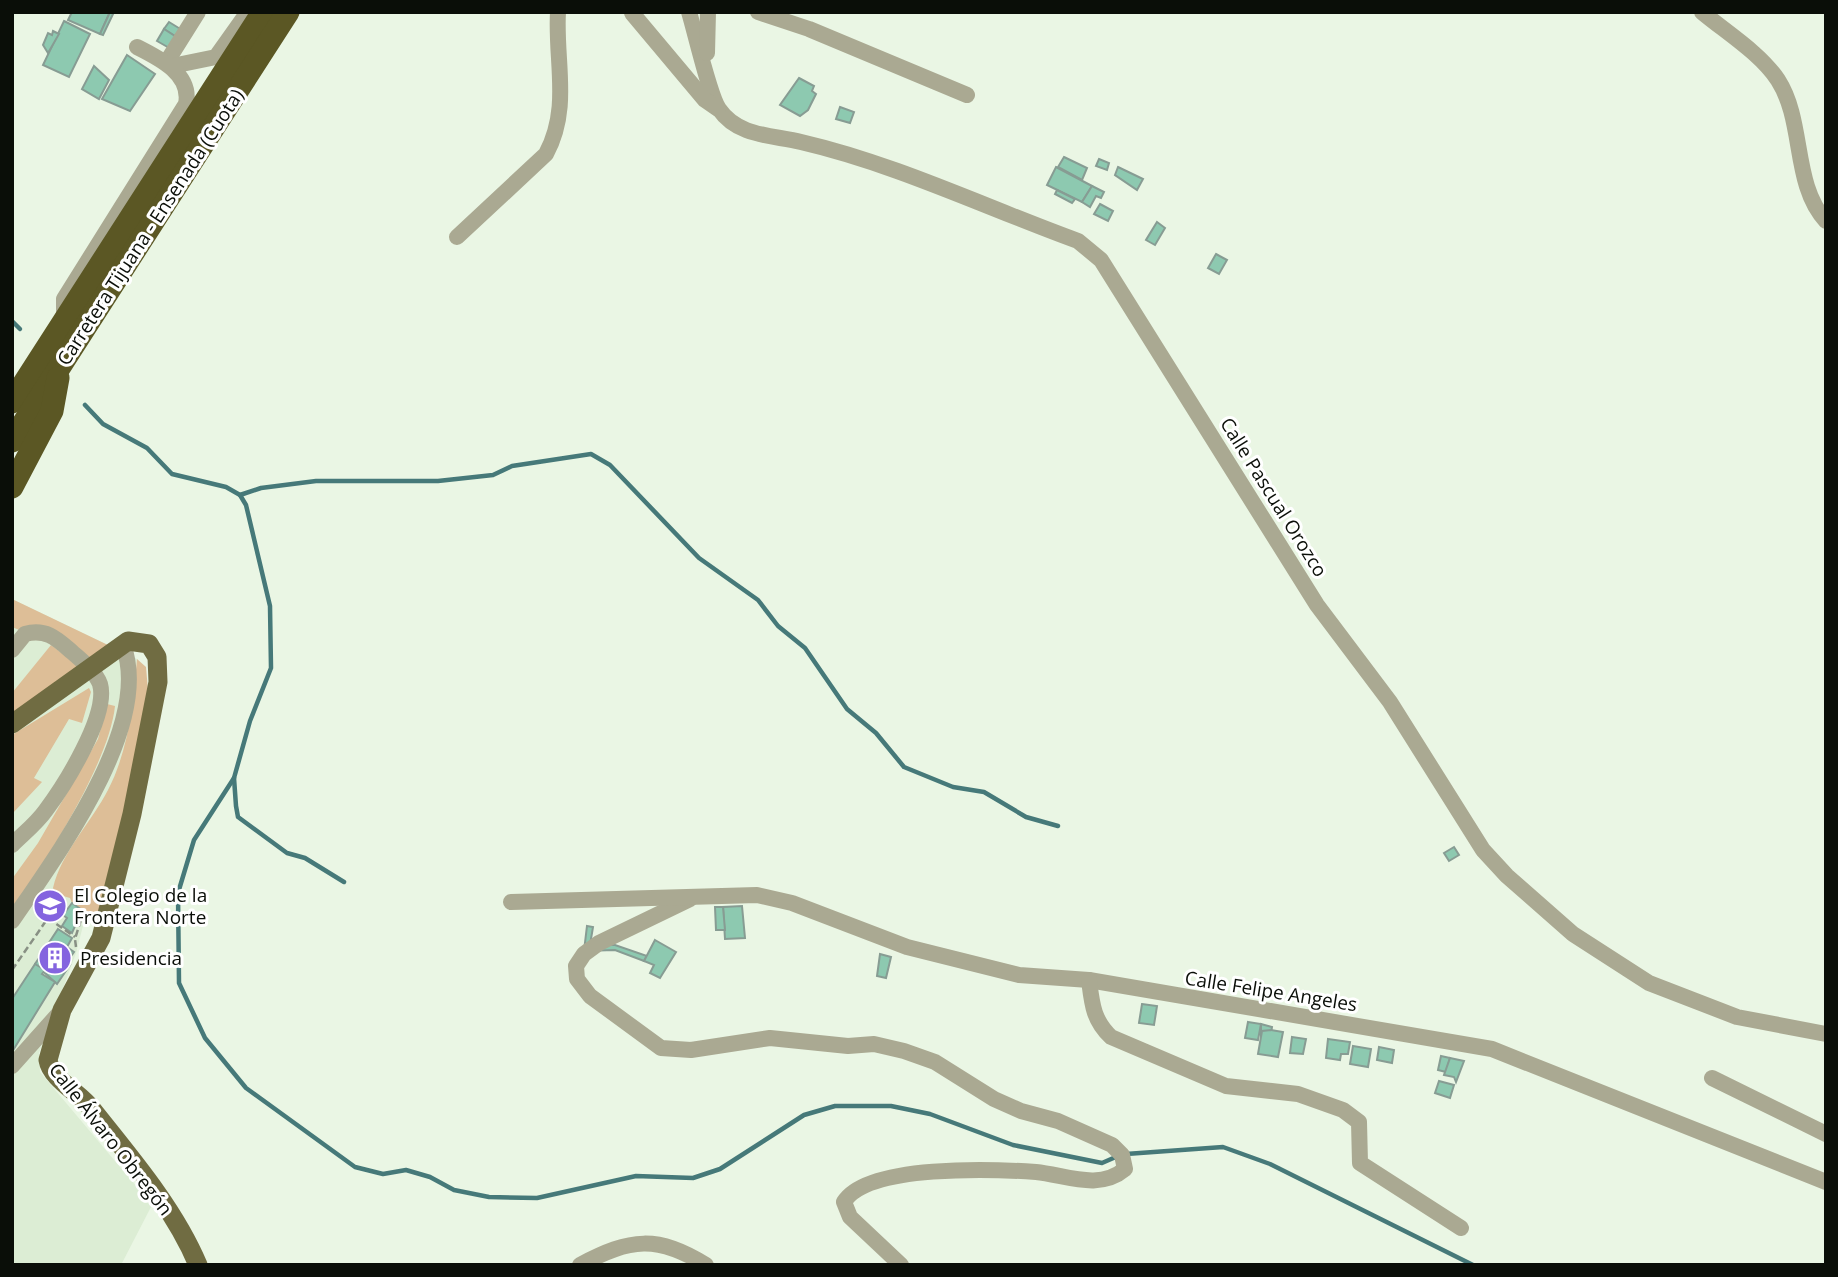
<svg xmlns="http://www.w3.org/2000/svg" width="1838" height="1277" viewBox="0 0 1838 1277" font-family="'Open Sans',sans-serif">
  <style>
    .built { fill: #dcedd4 }
    .green { fill: #ddbe97 }
    .lines { fill: none; stroke-linecap: round; stroke-linejoin: round }
    .stream { stroke: #467979; stroke-width: 4.5 }
    .building { fill: #8dc9b0; stroke: #879c93; stroke-width: 2 }
    .path { stroke: #889084; stroke-width: 2.5; stroke-dasharray: 7 3.5; stroke-linecap: butt }
    .minor { stroke: #aaa992; stroke-width: 16 }
    .major { stroke: #706c42; stroke-width: 19 }
    .highway { stroke: #5b5724; stroke-width: 23 }
    .labels { text-anchor: middle; dominant-baseline: central; stroke-width: 6; stroke-linejoin: round; paint-order: stroke }
    .street-label { font-size: 19px; fill: #0a0e08; stroke: #fff }
    .poi-label { font-size: 19px; fill: #0a0e08; stroke: #fff; text-anchor: start }
  </style>
  <rect width="100%" height="100%" fill="#eaf6e4"/>
  <polygon class="built" points="12,599 137,659 129,747 76,953 39,1053 40,1072 152,1205 121,1265 12,1265"/>
  <g class="green">
    <polygon points="12,599 110,646 88,658 12,627"/>
    <polygon points="51,645 79,666 12,716 12,693"/>
    <path d="M137,659L146,667L150,713L99,922L72,903L70,898L56,894L53,888C61,853 92,821 108,790C129,749 133,704 137,659Z"/>
    <polygon points="89,688 91,692 82,723 69,719 34,778 42,782 12,814 12,735"/>
    <path d="M107,704L115,706C109,764 44,863 12,914V879L38,843L98,739Z"/>
  </g>
  <g class="lines">
    <g class="stream">
      <polyline points="12,321 20,329"/>
      <polyline points="85,405 103,424 147,448 172,474 226,487 240,495 246,505 270,606 271,668 250,721 234,778 236,806 238,817 287,853 305,858 344,882"/>
      <polyline points="240,495 261,488 316,481 438,481 493,475 512,466 591,454 610,465 699,558 758,600 778,626 805,648 847,709 876,733 904,767 953,787 984,792 1026,817 1058,826"/>
      <polyline points="234,778 194,840 178,893 179,983 205,1038 246,1088 355,1167 383,1174 406,1170 430,1177 454,1190 489,1197 537,1198 636,1176 693,1178 720,1169 804,1115 835,1106 891,1106 930,1114 1013,1145 1102,1163 1118,1156"/>
      <polyline points="1126,1154 1223,1147 1270,1164 1473,1265"/>
    </g>
  </g>
  <g class="building">
    <polygon points="72,12 110,12 100,34 68,20"/>
    <polygon points="110,12 114,12 103,35 100,34"/>
    <polygon points="64,21 90,34 69,77 43,65"/>
    <polygon points="169,22 182,30 178,38 164,29"/>
    <polygon points="164,29 178,38 171,49 157,41"/>
    <polygon points="53,31 59,34 48,53 43,45 48,33 52,35"/>
    <polygon points="127,55 155,74 130,111 102,99"/>
    <polygon points="94,66 109,80 99,99 82,89"/>
    <polygon points="799,78 814,86 812,91 816,94 808,110 800,116 780,105"/>
    <polygon points="840,107 854,112 850,123 836,119"/>
    <polygon points="1064,157 1087,168 1082,180 1058,167"/>
    <polygon points="1099,159 1109,163 1107,170 1096,166"/>
    <polygon points="1056,167 1092,186 1082,202 1047,185"/>
    <polygon points="1118,167 1143,179 1137,190 1115,175"/>
    <polygon points="1092,186 1104,192 1101,198 1096,196 1090,207 1082,202"/>
    <polygon points="1057,190 1075,199 1072,203 1055,194"/>
    <polygon points="1100,204 1113,211 1108,221 1094,214"/>
    <polygon points="1157,222 1165,228 1155,245 1146,240"/>
    <polygon points="1216,254 1227,260 1219,274 1208,268"/>
    <polygon points="1454,847 1459,855 1449,861 1444,853"/>
    <polygon points="72,903 82,910 72,933 62,926 67,918 63,915"/>
    <polygon points="742,906 745,938 725,939 723,907"/>
    <polygon points="715,907 723,907 725,930 716,930"/>
    <polygon points="587,926 593,927 590,945 615,945 647,956 644,961 615,950 584,951"/>
    <polygon points="58,929 72,938 67,947 74,952 66,963 70,965 57,984 35,964"/>
    <polygon points="655,940 676,952 660,978 650,973 654,965 644,961"/>
    <polygon points="880,954 891,957 886,978 877,976"/>
    <polygon points="35,964 45,970 42,974 55,982 12,1052 12,999"/>
    <polygon points="1142,1004 1157,1006 1154,1025 1139,1023"/>
    <polygon points="1248,1022 1261,1024 1258,1040 1245,1038"/>
    <polygon points="1261,1024 1272,1027 1271,1033 1262,1031 1261,1041"/>
    <polygon points="1271,1030 1283,1032 1278,1057 1258,1054 1262,1031"/>
    <polygon points="1292,1037 1306,1039 1303,1054 1290,1053"/>
    <polygon points="1328,1039 1350,1042 1348,1054 1341,1054 1340,1060 1326,1058"/>
    <polygon points="1353,1046 1371,1049 1368,1067 1350,1064"/>
    <polygon points="1379,1047 1394,1050 1392,1063 1377,1060"/>
    <polygon points="1441,1056 1450,1058 1446,1072 1438,1070"/>
    <polygon points="1450,1058 1464,1061 1456,1082 1454,1077 1444,1075"/>
    <polygon points="1439,1081 1454,1085 1450,1098 1435,1093"/>
  </g>
  <g class="lines">
    <g class="path">
      <polyline points="76,947 75,939 83,913"/>
      <polyline points="12,970 48,918 75,937"/>
    </g>
    <g class="minor">
      <path d="M689,12C695,32 710,97 719,109C738,137 773,135 801,142C896,164 987,208 1078,241L1101,260L1317,605L1390,702L1483,850L1507,876L1573,934L1649,983L1737,1017L1826,1034"/>
      <polyline points="758,12 809,29 967,95"/>
      <path d="M1702,12C1727,33 1760,53 1778,80C1805,122 1792,184 1826,221"/>
      <polyline points="632,13 705,100 718,109"/>
      <polyline points="707,53 708,12"/>
      <polyline points="166,63 198,12"/>
      <polyline points="172,66 216,57 248,12"/>
      <path d="M457,237L546,154C571,108 555,61 558,12"/>
      <path d="M64,320V299L186,104C192,74 159,58 137,47"/>
      <path d="M12,650L25,634C46,628 57,639 72,652C82,661 95,671 100,684C109,715 64,786 46,810C37,823 23,834 12,845"/>
      <path d="M690,899L599,943L584,954L576,966L577,979L590,996L661,1048L691,1050L770,1038L848,1046L874,1044L904,1051L935,1062L994,1099L1021,1111L1058,1121L1112,1145L1122,1155L1125,1169C1099,1191 1066,1175 1036,1172C994,1169 867,1164 844,1202L850,1217L901,1265"/>
      <polyline points="511,902 757,895 792,903 907,947 1019,975 1089,980 1492,1049 1826,1182"/>
      <path d="M12,921C55,858 154,725 123,645"/>
      <path d="M1089,980C1092,1004 1093,1020 1111,1037L1226,1086L1298,1094L1343,1110L1359,1122L1360,1163L1461,1228"/>
      <polyline points="12,1066 62,1010"/>
      <polyline points="1712,1078 1826,1134"/>
      <path d="M580,1265C631,1238 657,1235 706,1265"/>
    </g>
    <path class="major" d="M12,724L128,641L149,644L157,657L158,682L132,814L101,938L62,1010L48,1060C51,1079 80,1093 91,1108C130,1157 174,1208 198,1265"/>
    <g class="highway">
      <polyline points="12,402 263,12"/>
      <polyline points="12,441 288,12"/>
      <polyline points="12,487 52,411 58,378"/>
    </g>
  </g>
  <defs>
    <symbol id="university-disc" viewBox="-11 -11 22 22"><circle r="9.5" fill="#8464df" stroke="#fff"/><path d="M0-5L7-2L0 1L-7-2ZM-4 1L0 2.5L4 1V4Q0 6-4 4Z" fill="#fff"/></symbol>
    <symbol id="building-disc" viewBox="-11 -11 22 22"><circle r="9.5" fill="#8464df" stroke="#fff"/><path d="M-4-6H4V6H1V3H-1V6H-4ZM-2.5-4.3h1.7v1.8h-1.7ZM.8-4.3h1.7v1.8H.8ZM-2.5-1h1.7V.8h-1.7ZM.8-1h1.7V.8H.8Z" fill="#fff"/></symbol>
  </defs>
  <g fill-rule="evenodd">
    <use href="#university-disc" x="31" y="887" width="38" height="38"/>
    <use href="#building-disc" x="36" y="939" width="38" height="38"/>
  </g>
  <g class="labels">
    <g class="street-label">
      <text transform="translate(150 227) rotate(-57)">Carretera Tijuana - Ensenada (Cuota)</text>
      <text transform="translate(1274 497) rotate(58)">Calle Pascual Orozco</text>
      <text transform="translate(1271 991) rotate(9)">Calle Felipe Angeles</text>
      <text transform="translate(111 1139) rotate(52)">Calle Álvaro Obregón</text>
    </g>
    <g class="poi-label">
      <text x="74" y="895">El Colegio de la<tspan x="74" dy="22">Frontera Norte</tspan></text>
      <text x="80" y="958">Presidencia</text>
    </g>
  </g>
  <rect width="1838" height="1277" fill="none" stroke="#0a0e08" stroke-width="28"/>
</svg>
